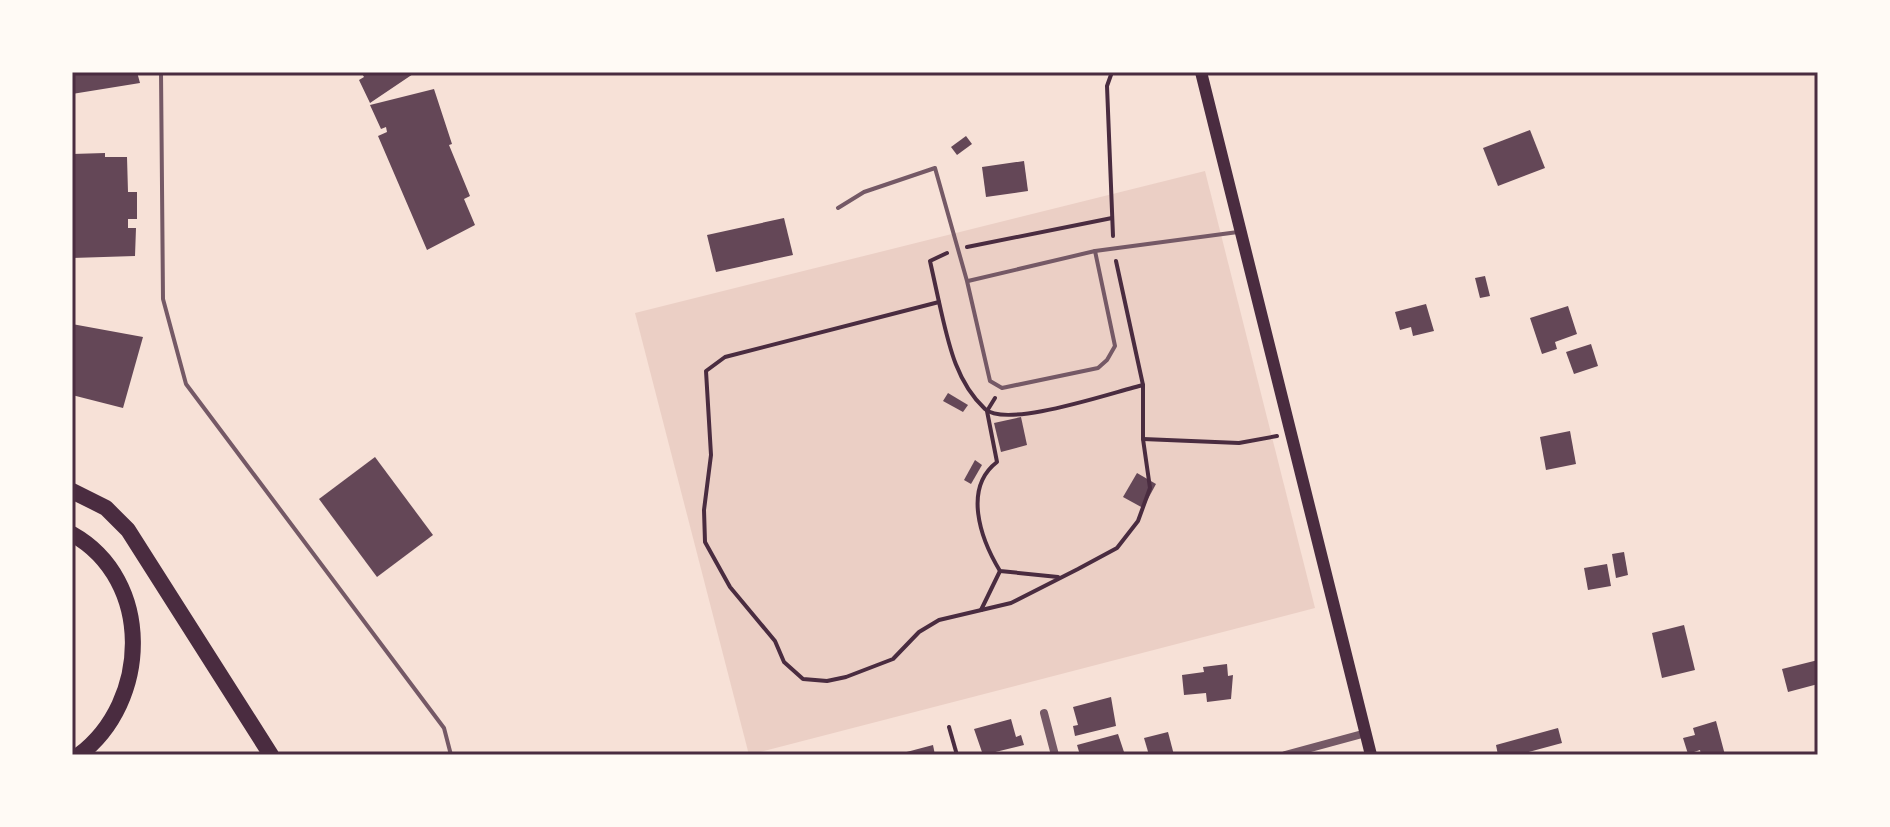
<svg xmlns="http://www.w3.org/2000/svg" width="1890" height="827" viewBox="0 0 1890 827" font-family="Figtree,sans-serif">
  <style>
    .green { fill: #ebcfc5 }
    .building { fill: #644757 }
    .lines { fill: none; stroke-linecap: round; stroke-linejoin: round }
    .path { stroke: #4a2c40; stroke-width: 4 }
    .service { stroke: #755966; stroke-width: 4 }
    .minor { stroke: #755966; stroke-width: 8 }
    .secondary { stroke: #4a2c40; stroke-width: 12 }
    .motorway { stroke: #4a2c40; stroke-width: 16 }
    .neatline { fill: none; stroke: #4a2c40; stroke-width: 3 }
  </style>
  <rect width="100%" height="100%" fill="#f7e1d7"/>
  <polygon class="green" points="1205,171 1315,608 749,755 635,313"/>
  <g class="building">
    <polygon points="72,72 137,72 140,83 72,94"/>
    <polygon points="361,72 416,72 370,103 359,80 364,77"/>
    <polygon points="434,89 452,144 449,145 470,196 464,199 475,225 427,250 378,136 387,132 386,127 381,129 370,105"/>
    <polygon points="1530,130 1545,168 1498,186 1483,148"/>
    <polygon points="966,136 972,144 957,155 951,147"/>
    <polygon points="105,153 105,157 127,157 128,192 137,192 137,219 128,219 128,228 136,228 135,256 72,258 72,154"/>
    <polygon points="1024,161 1028,191 986,197 982,167"/>
    <polygon points="784,218 793,255 716,272 707,235"/>
    <polygon points="1485,276 1490,296 1480,298 1475,278"/>
    <polygon points="1426,304 1434,331 1413,336 1411,327 1400,330 1395,312"/>
    <polygon points="1568,306 1577,334 1555,342 1557,349 1542,354 1530,318"/>
    <polygon points="72,324 143,337 123,408 72,395"/>
    <polygon points="1591,344 1598,366 1574,374 1566,352"/>
    <polygon points="948,393 968,405 963,412 943,401"/>
    <polygon points="1021,417 1027,445 1001,452 994,423"/>
    <polygon points="1570,431 1576,464 1546,470 1540,437"/>
    <polygon points="375,457 433,535 377,577 319,499"/>
    <polygon points="975,460 982,465 971,484 964,480"/>
    <polygon points="1137,473 1156,484 1143,508 1123,497"/>
    <polygon points="1624,552 1628,575 1616,578 1612,554"/>
    <polygon points="1607,564 1611,586 1588,590 1584,568"/>
    <polygon points="1684,625 1695,670 1662,678 1652,633"/>
    <polygon points="1818,660 1818,684 1788,692 1782,669"/>
    <polygon points="1227,664 1228,676 1233,675 1231,699 1207,702 1206,693 1184,695 1182,675 1204,672 1203,667"/>
    <polygon points="1111,697 1116,726 1075,736 1073,726 1078,725 1073,707"/>
    <polygon points="1011,719 1016,737 1021,735 1024,745 983,755 974,729"/>
    <polygon points="1716,721 1725,755 1701,755 1700,750 1688,754 1683,738 1695,735 1693,728"/>
    <polygon points="1558,728 1562,743 1518,755 1498,755 1496,745"/>
    <polygon points="1168,732 1174,755 1149,755 1144,738"/>
    <polygon points="1118,734 1125,755 1080,755 1077,745"/>
    <polygon points="933,745 935,755 900,755 899,754"/>
  </g>
  <g class="lines">
    <g class="path">
      <polyline points="1112,72 1107,86 1113,236"/>
      <polyline points="967,247 1112,218"/>
      <polyline points="947,253 930,261 939,302 725,357 706,371 711,455 704,510 705,542 730,587 775,641 784,662 803,679 827,681 846,677 893,659 919,632 939,620 1011,603 1078,569 1117,548 1138,521 1150,488 1143,439 1143,385 1116,261"/>
      <path d="M939,302C948,341 955,381 985,409C1007,429 1113,392 1143,385"/>
      <path d="M995,398L987,411L997,462C963,488 980,538 1000,571L1058,577"/>
      <polyline points="1143,439 1239,443 1277,436"/>
      <polyline points="981,610 1000,571"/>
      <polyline points="949,727 957,755"/>
    </g>
    <g class="service">
      <polyline points="161,72 163,299 186,384 444,728 451,755"/>
      <polyline points="838,208 864,192 935,168 967,281 990,381 1002,388 1098,368 1107,360 1115,346 1095,251"/>
      <polyline points="968,281 1095,251 1238,232"/>
    </g>
    <g class="minor">
      <polyline points="1044,713 1055,755"/>
      <polyline points="1285,755 1366,733"/>
    </g>
    <polyline class="secondary" points="1201,72 1371,755"/>
    <g class="motorway">
      <polyline points="72,491 106,508 128,530 271,755"/>
      <path d="M72,534C154,580 150,702 79,755"/>
    </g>
  </g>
  <rect width="1890" height="827" fill="none" stroke="#fffaf5" stroke-width="148"/>
  <rect x="74" y="74" width="1742" height="679" class="neatline"/>
</svg>
